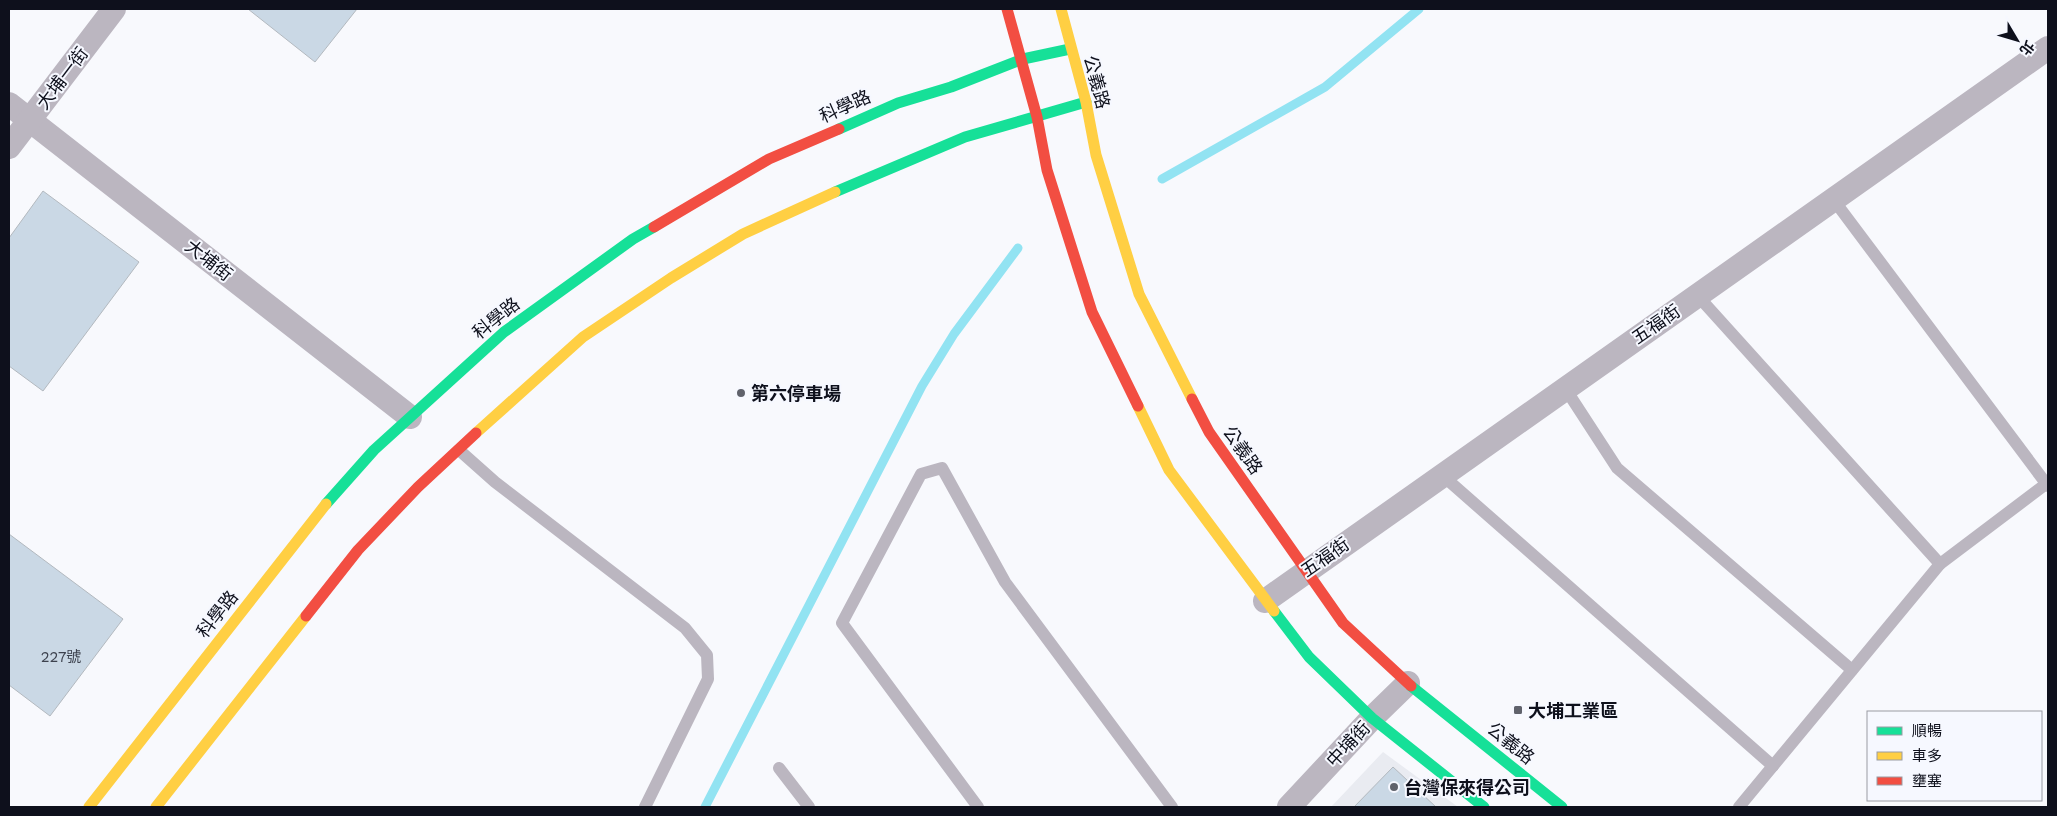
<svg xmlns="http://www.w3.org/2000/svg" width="2057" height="816" viewBox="0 0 2057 816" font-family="'Work Sans','Noto Sans TC',sans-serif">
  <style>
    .built { fill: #e9ebf1 }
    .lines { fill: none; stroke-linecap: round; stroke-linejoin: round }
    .stream { stroke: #92e3f2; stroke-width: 9 }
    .building { fill: #cad8e5; stroke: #b3b9bf }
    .lane { stroke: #bbb6c0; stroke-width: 12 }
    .street { stroke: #bbb6c0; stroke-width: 24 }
    .fast { stroke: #16e098; stroke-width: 11 }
    .slow { stroke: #ffcf43; stroke-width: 11 }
    .jam { stroke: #f24e42; stroke-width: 11 }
    .poi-dot { fill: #60626b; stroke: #f6f8ff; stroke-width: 2 }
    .labels { text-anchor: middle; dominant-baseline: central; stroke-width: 4; stroke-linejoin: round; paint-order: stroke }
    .number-label { font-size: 15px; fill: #3d424e }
    .street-label { font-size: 18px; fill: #0e101c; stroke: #f6f8ff }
    .poi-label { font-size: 18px; font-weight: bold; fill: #0e101c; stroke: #f6f8ff; text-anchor: start }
  </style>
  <rect width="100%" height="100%" fill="#f8f9fd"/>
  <polygon class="built" points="1383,752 1458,807 1331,807"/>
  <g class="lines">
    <g class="stream">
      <polyline points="1162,179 1325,87 1419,9"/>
      <polyline points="705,807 922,386 954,334 1018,248"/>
    </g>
  </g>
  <g class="building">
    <polygon points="248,9 357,9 315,62"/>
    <polygon points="43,191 139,262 43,391 9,366 9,238"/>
    <polygon points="9,534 123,619 50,716 9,685"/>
    <polygon points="1393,767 1436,807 1354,807"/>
  </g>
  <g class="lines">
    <g class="lane">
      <polyline points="1833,199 2048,486"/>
      <polyline points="1697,295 1940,564 1739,807"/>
      <polyline points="1565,388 1617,468 1852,670"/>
      <polyline points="459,450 495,482 685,628 707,655 708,679 645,807"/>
      <polyline points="1442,475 1773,766"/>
      <polyline points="1940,564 2046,484"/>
      <polyline points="779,768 809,807"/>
      <polyline points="978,807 842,623 921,474 942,468 1005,582 1172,807"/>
    </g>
    <g class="street">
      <polyline points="9,104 410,417"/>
      <polyline points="9,147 114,9"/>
      <polyline points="1265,601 2048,48"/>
      <polyline points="1289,807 1372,718 1408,683"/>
    </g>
    <g class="fast">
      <polyline points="839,129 898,103 951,87 1023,59 1070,49"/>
      <polyline points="835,192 965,137 1086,102"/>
      <polyline points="326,504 374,450 504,332 633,239 654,227"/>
      <polyline points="1274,611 1309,657 1372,718 1484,807"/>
      <polyline points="1411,686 1562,807"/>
    </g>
    <g class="slow">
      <polyline points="1061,9 1086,102 1096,155 1139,294 1192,399"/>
      <polyline points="1138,406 1169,470 1274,611"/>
      <polyline points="476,433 583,337 671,278 743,234 835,192"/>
      <polyline points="89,807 326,504"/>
      <polyline points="156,807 306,616"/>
    </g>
    <g class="jam">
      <polyline points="1007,9 1037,117 1047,170 1092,312 1138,406"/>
      <polyline points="654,227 769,159 839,129"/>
      <polyline points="1192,399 1209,432 1343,623 1411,686"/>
      <polyline points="306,616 358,550 418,487 476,433"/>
    </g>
  </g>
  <g class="poi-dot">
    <circle cx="741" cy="393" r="5"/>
    <rect x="1513" y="705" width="10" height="10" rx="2.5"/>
    <circle cx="1394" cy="787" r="5"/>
  </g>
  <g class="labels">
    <g class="number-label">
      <text x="61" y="657">227號</text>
    </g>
    <g class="street-label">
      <text transform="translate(62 78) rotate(-53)">大埔一街</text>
      <text transform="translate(1097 82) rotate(75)">公義路</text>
      <text transform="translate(845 106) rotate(-24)">科學路</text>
      <text transform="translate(209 260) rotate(38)">大埔街</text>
      <text transform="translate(496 318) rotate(-39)">科學路</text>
      <text transform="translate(1656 324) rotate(-35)">五福街</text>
      <text transform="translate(1243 450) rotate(55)">公義路</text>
      <text transform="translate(1325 557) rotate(-35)">五福街</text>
      <text transform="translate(217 614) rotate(-52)">科學路</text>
      <text transform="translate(1511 743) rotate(39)">公義路</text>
      <text transform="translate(1348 744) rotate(-47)">中埔街</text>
    </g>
    <g class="poi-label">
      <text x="751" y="393">第六停車場</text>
      <text x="1528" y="710">大埔工業區</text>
      <text x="1404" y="787">台灣保來得公司</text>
    </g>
  </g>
  <rect width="2057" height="816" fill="none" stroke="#0e101c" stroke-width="20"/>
  <rect x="1867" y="711" width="175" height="90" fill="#f6f8ff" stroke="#999ba4"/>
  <rect x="1877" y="727" width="25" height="8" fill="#16e098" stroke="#999ba4"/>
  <text x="1912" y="736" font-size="15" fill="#0e101c">順暢</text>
  <rect x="1877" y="752" width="25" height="8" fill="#ffcf43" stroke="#999ba4"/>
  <text x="1912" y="761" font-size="15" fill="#0e101c">車多</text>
  <rect x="1877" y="777" width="25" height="8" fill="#f24e42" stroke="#999ba4"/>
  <text x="1912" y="786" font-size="15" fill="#0e101c">壅塞</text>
  <g transform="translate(2017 40) rotate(128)" stroke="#f6f8ff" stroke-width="4" paint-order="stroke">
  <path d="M0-4L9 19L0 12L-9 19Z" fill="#0e101c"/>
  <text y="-8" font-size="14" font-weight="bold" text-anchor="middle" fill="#0e101c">北</text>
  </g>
</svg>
